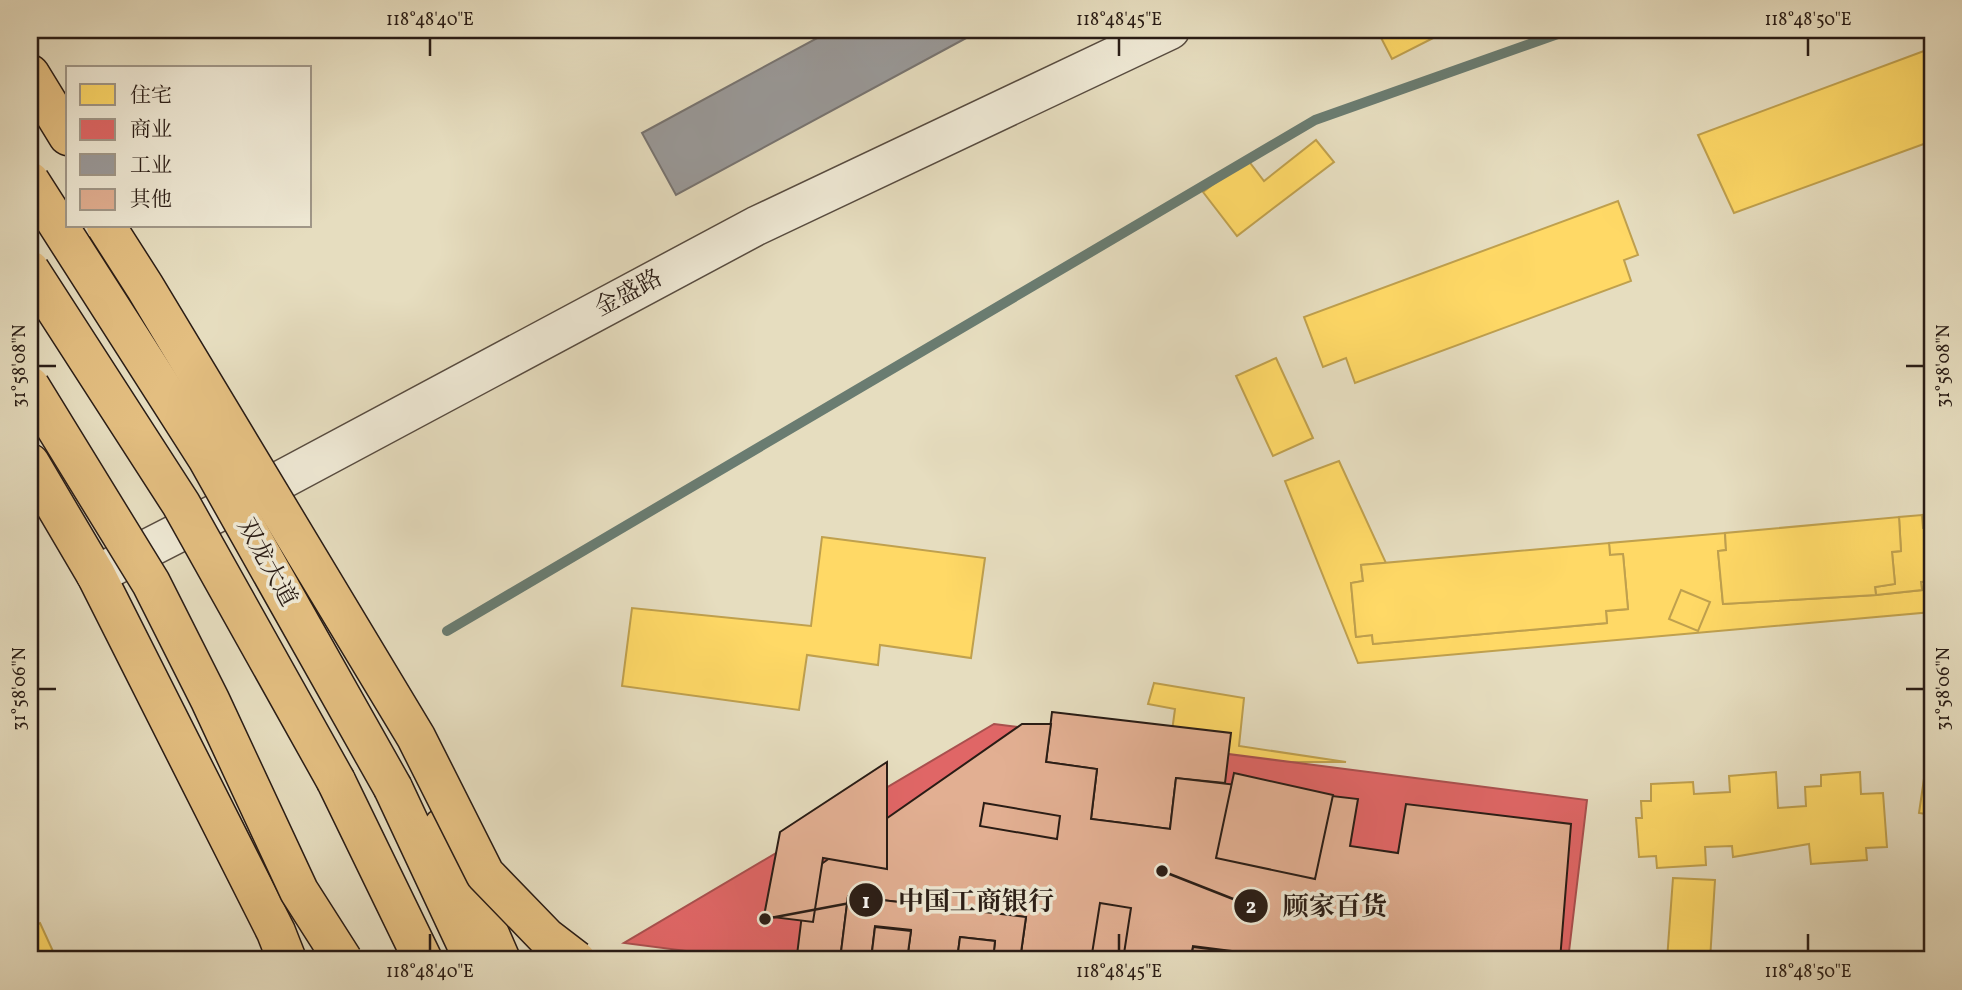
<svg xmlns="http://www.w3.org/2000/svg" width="1962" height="990" viewBox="0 0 1962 990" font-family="Vollkorn,'Noto Serif SC',serif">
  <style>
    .homes { fill: #ffd966; stroke: #bfa04e; stroke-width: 2 }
    .shops { fill: #e06666; stroke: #a9504e; stroke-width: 2 }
    .industry { fill: #999; stroke: #777471; stroke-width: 2 }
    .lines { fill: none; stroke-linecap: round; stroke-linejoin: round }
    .stream { stroke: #6a7c71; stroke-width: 10 }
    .building { fill: #e2af92; stroke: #291c15; stroke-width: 2 }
    .minor-casing { stroke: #584c40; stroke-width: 41 }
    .highway-casing { stroke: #291c15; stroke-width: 41 }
    .minor { stroke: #efe9d5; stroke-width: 38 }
    .highway { stroke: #e3be80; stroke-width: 38 }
    .highway-bridge-casing { stroke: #291c15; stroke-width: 41; stroke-linecap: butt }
    .highway-bridge { stroke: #e3be80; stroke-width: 38 }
    .ticks { fill: none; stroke: #291c15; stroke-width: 2.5 }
    .labels { text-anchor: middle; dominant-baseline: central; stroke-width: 7; stroke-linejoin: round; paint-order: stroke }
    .street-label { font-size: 24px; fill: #291c15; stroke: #efe9d5 }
    .leader { fill: none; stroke: #291c15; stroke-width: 2.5 }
    .callout-dot { fill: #291c15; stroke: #efe9d5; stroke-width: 2.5 }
    .mark-label { font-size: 21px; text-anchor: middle; font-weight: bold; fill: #fff }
    .callout-label { font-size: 26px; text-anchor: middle; font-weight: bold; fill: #291c15; stroke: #efe9d5; stroke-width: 7; stroke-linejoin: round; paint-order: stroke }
    .neatline { fill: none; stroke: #291c15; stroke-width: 2.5 }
    .ticks-label { font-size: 18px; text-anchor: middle; fill: #291c15 }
  </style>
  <rect width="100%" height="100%" fill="#e6ddbf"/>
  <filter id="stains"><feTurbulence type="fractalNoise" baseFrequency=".00286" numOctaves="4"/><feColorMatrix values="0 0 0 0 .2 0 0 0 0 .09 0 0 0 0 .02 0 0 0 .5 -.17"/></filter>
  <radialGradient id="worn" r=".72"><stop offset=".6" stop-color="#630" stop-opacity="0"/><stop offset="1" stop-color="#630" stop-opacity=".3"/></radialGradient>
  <g class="homes">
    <polygon points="1377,30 1449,30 1392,59"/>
    <polygon points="1932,48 1932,141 1734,213 1698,135"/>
    <polygon points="1316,140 1334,162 1237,236 1203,192 1247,159 1264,181"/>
    <polygon points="1618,201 1638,255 1624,260 1631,281 1355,383 1346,358 1323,367 1304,317"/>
    <polygon points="1276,358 1313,438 1273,456 1236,376"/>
    <polygon points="1339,461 1386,563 1361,565 1363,581 1351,583 1356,637 1372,635 1373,644 1607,623 1606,611 1628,609 1623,554 1610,555 1609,543 1725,533 1726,550 1718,551 1723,604 1876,595 1922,590 1921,582 1932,581 1932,612 1358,663 1285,481"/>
    <polygon points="1932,514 1932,527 1923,528 1922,515"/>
    <polygon points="1922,515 1923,528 1932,527 1932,581 1921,582 1922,590 1876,595 1875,587 1895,584 1892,552 1901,551 1899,517"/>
    <polygon points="1899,517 1901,551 1892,552 1895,584 1875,587 1876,595 1723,604 1718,551 1726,550 1725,533"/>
    <polygon points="822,537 985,558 971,658 880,645 878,665 807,655 799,710 622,686 632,608 811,626"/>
    <polygon points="1609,543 1610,555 1623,554 1628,609 1606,611 1607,623 1373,644 1372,635 1356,637 1351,583 1363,581 1361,565"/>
    <polygon points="1681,590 1710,602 1698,631 1669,619"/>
    <polygon points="1154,683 1244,698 1239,746 1346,762 1180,762 1175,794 1090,783 1095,762 1143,762 1143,746 1170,746 1175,709 1148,704"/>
    <polygon points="1926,765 1932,766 1932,815 1919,813"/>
    <polygon points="1776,772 1778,808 1806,806 1805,787 1821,786 1821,775 1860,772 1861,794 1883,793 1887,847 1866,848 1867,860 1811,864 1809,844 1733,857 1732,846 1705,847 1706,865 1657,868 1656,856 1639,857 1636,818 1642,818 1641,801 1651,801 1651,784 1693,782 1694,794 1730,792 1729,776"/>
    <polygon points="1673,878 1715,880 1710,960 1667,960"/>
    <polygon points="40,923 57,960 37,960 30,945 30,928"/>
    <polygon points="1864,954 1886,957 1886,960 1863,960"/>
  </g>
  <polygon class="shops" points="994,724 1587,800 1568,960 756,960 624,943"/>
  <polygon class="industry" points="832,30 981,30 676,195 642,133"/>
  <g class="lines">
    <polyline class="stream" points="447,631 1315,120 1569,30"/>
  </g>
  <g class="building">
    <polygon points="1052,712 1231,733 1225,783 1176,778 1170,829 1091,819 1097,769 1046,762"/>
    <polygon points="1022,724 1051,724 1046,762 1097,769 1091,819 1170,829 1176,778 1358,799 1350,846 1398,853 1406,804 1571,824 1560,960 1304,960 1193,946 1191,960 1020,960 1026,917 848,896 840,960 797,955 807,874"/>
    <polygon points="887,762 887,869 823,858 813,922 764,916 780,832"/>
    <polygon points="1234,773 1333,795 1315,879 1216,858"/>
    <polygon points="984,803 1060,816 1057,839 980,826"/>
    <polygon points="848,896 1026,917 1020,960 993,960 995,941 960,937 957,960 907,960 911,930 875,926 871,960 840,960"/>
    <polygon points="1100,903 1131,908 1123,960 1091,960"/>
    <polygon points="875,927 911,931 907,960 871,960"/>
    <polygon points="960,937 995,941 993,960 957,960"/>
    <polygon points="1193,947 1299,960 1191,960"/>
  </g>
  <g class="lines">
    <defs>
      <polyline id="minor" points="96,575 283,479 756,226 1170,30"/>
      <g id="highway">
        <polyline points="30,74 68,136"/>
        <polyline points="30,463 96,575 276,932 287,960"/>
        <polyline points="336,781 423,960"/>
        <polyline points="393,788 467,946"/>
        <polyline points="443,827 501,960"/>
      </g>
    </defs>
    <use href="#minor" class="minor-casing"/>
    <use href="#highway" class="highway-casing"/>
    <use href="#minor" class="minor"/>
    <use href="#highway" class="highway"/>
    <defs>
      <g id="highway-bridge">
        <polyline points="30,181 207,458 393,788"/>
        <polyline points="106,226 145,287 416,737 485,874 546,937 576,960"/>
        <polyline points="30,270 181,504 336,781"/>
        <polyline points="30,386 151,583 210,700 299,891 343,960"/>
      </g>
    </defs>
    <use href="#highway-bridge" class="highway-bridge-casing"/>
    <use href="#highway-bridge" class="highway-bridge"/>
  </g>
  <path class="ticks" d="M430,38V56M1119,38V56M1808,38V56M38,366H56M1906,366H1924M38,689H56M1906,689H1924M430,934V951M1119,934V951M1808,934V951"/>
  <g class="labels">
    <g class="street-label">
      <text transform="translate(629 294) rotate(-28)">金盛路</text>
      <text transform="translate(266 563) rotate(61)">双龙大道</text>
    </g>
  </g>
  <path class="leader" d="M765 919L866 900M1162 871L1251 906"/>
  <g class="callout-dot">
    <circle cx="765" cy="919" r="7"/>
    <circle cx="1162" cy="871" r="7"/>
    <circle cx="866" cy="900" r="18"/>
    <circle cx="1251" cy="906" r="18"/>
  </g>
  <g class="mark-label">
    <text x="866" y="908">1</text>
    <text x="1251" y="913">2</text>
  </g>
  <g class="callout-label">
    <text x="976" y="910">中国工商银行</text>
    <text x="1335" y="915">顾家百货</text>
  </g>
  <rect width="1962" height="990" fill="none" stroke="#e6ddbf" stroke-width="77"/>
  <rect x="66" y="66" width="245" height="161" fill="#efe9d5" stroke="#a09788" stroke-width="2"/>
  <rect x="80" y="84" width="35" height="21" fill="#ffd966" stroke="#a09788" stroke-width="2"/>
  <text x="130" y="102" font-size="21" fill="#291c15">住宅</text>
  <rect x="80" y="119" width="35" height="21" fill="#e06666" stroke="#a09788" stroke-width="2"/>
  <text x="130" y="136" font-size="21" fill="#291c15">商业</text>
  <rect x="80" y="154" width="35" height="21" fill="#999999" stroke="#a09788" stroke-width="2"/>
  <text x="130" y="172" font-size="21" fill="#291c15">工业</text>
  <rect x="80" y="189" width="35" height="21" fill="#e2af92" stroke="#a09788" stroke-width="2"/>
  <text x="130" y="206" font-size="21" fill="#291c15">其他</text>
  <rect x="38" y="38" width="1886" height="913" class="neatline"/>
  <g class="ticks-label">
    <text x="430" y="25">118°48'40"E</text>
    <text x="1119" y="25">118°48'45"E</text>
    <text x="1808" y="25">118°48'50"E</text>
    <text transform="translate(19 366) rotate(-90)" y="6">31°58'08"N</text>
    <text transform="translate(1943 366) rotate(-90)" y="6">31°58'08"N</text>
    <text transform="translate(19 689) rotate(-90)" y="6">31°58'06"N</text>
    <text transform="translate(1943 689) rotate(-90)" y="6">31°58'06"N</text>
    <text x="430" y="977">118°48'40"E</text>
    <text x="1119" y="977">118°48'45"E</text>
    <text x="1808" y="977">118°48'50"E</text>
  </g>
  <rect width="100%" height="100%" filter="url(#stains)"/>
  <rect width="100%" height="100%" fill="url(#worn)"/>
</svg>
